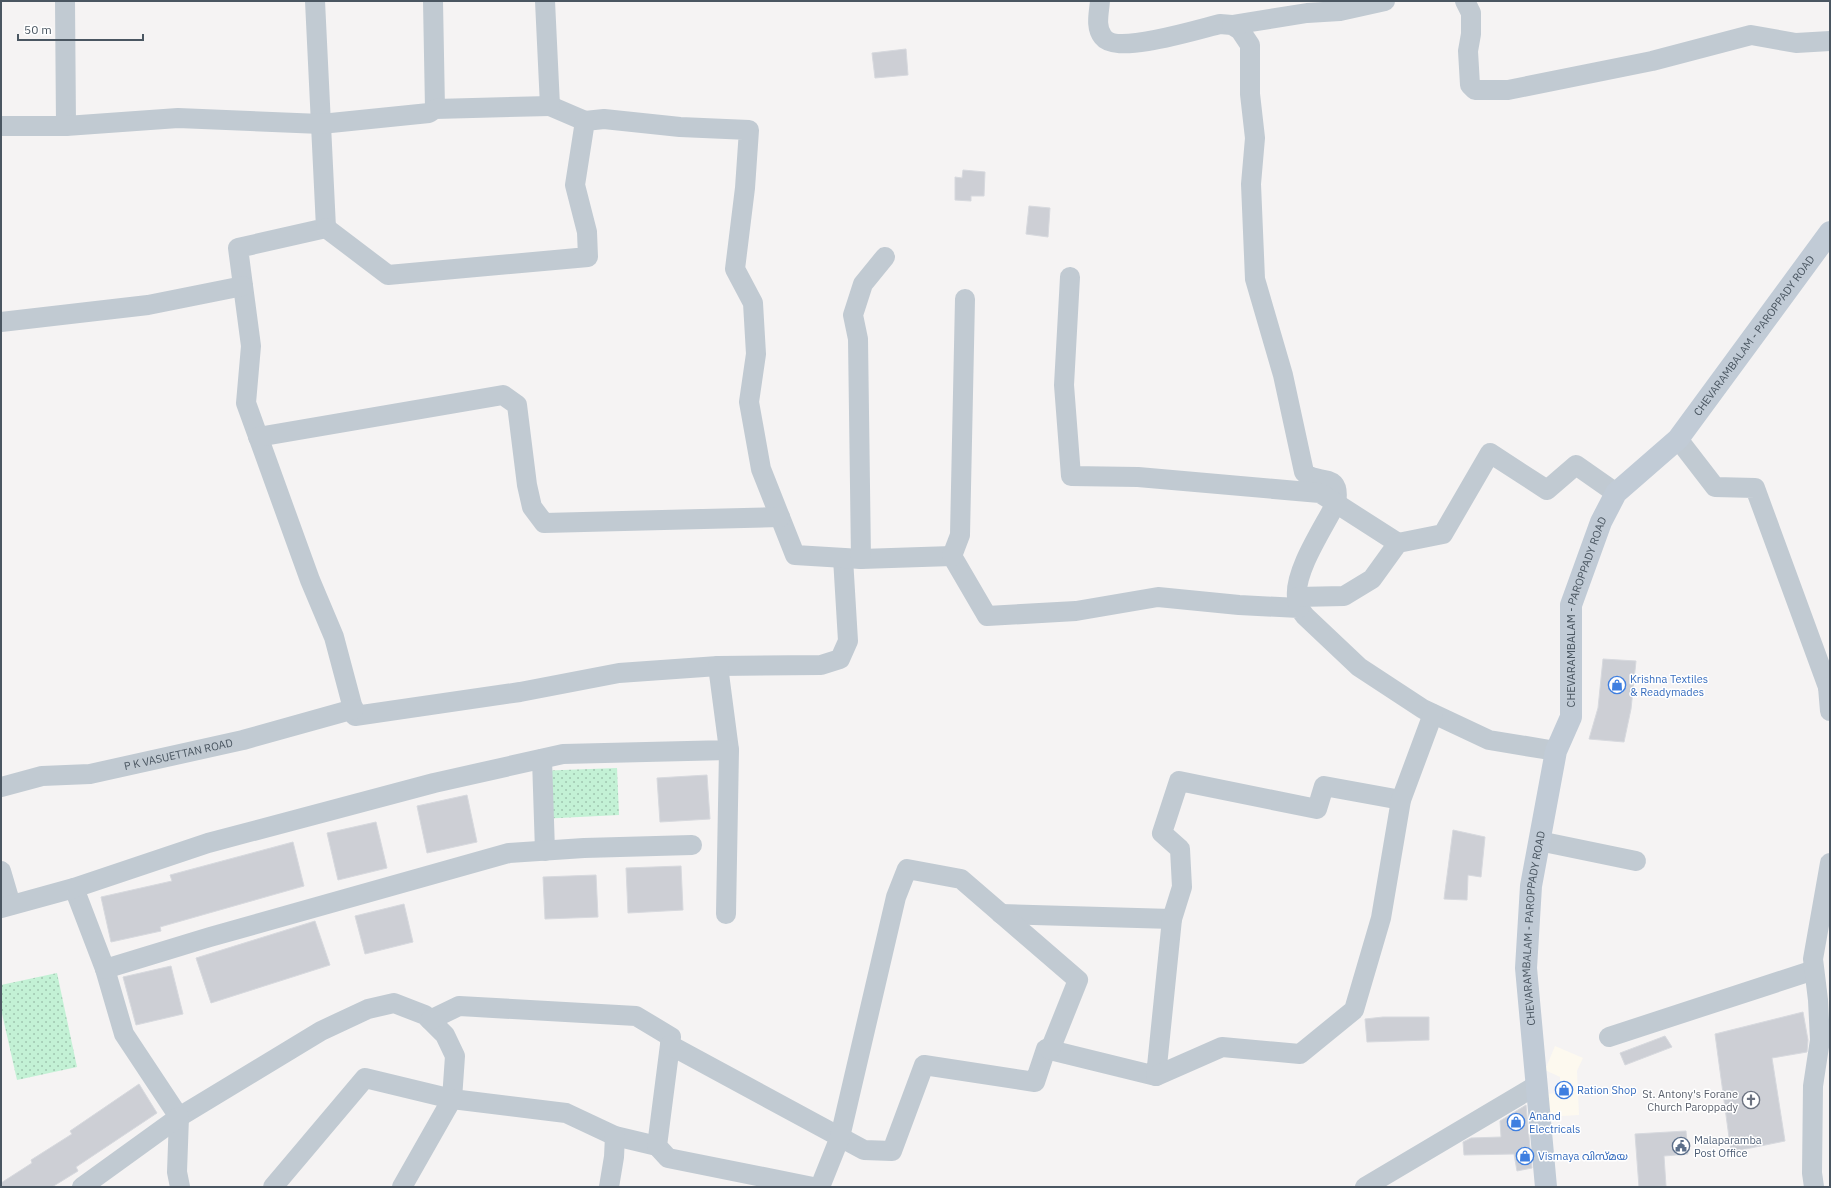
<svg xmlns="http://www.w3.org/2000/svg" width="1831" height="1188" viewBox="0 0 1831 1188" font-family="'IBM Plex Sans','Noto Sans Malayalam',sans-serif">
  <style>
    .commercial { fill: #fdf9ef }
    .grass { fill: url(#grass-dots) }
    .building { fill: #cdcfd5; stroke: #d7d9de }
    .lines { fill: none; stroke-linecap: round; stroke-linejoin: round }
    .street { stroke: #c1cad2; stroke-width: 20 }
    .secondary { stroke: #c1cbd6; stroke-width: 22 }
    .labels { text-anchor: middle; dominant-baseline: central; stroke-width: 3; stroke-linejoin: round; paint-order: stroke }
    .street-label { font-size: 11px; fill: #4a5661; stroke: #fff }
    .shop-label { font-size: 11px; fill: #366cbe; stroke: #fff; text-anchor: start }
    .worship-label { font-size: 11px; fill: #5b616d; stroke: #fff; text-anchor: end }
    .service-label { font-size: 11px; fill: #4e5e75; stroke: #fff; text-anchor: start }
  </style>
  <defs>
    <pattern id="grass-dots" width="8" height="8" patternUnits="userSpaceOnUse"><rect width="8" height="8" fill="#c3f1d5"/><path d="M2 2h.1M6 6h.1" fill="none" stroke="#a0c6b0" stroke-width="1.8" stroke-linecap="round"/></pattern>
  </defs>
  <rect width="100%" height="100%" fill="#f5f3f3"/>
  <polygon class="commercial" points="1555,1046 1583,1058 1577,1071 1579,1115 1544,1117 1543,1094 1560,1093 1560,1077 1545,1070"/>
  <g class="grass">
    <polygon points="617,768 619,815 539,819 536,771"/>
    <polygon points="57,973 77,1067 17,1080 1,1009 1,985"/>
  </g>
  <g class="building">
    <polygon points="906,49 908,75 875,78 872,53"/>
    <polygon points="963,170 985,172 984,196 971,196 971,201 955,200 955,177 962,178"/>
    <polygon points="1029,206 1050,208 1048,237 1026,234"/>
    <polygon points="1603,659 1636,661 1631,709 1624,742 1589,739 1598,708"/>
    <polygon points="707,775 710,819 660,822 657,778"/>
    <polygon points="467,795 477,842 427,853 417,806"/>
    <polygon points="376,822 387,868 338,880 327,833"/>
    <polygon points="1453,830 1485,837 1481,877 1468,875 1467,900 1444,899"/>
    <polygon points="293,842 304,886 160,927 161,931 111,942 101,897 172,881 170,875"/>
    <polygon points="681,866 683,910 628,913 626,868"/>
    <polygon points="596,875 598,917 545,919 543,877"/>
    <polygon points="404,904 413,942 365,954 355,916"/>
    <polygon points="315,921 330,965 211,1003 196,958"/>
    <polygon points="171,966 183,1014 136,1025 123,977"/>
    <polygon points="1803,1012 1808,1040 1807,1052 1772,1058 1785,1141 1731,1152 1715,1034"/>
    <polygon points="1383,1017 1429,1017 1429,1040 1367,1042 1365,1019"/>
    <polygon points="1665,1036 1672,1047 1625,1065 1620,1053"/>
    <polygon points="139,1084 157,1113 76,1167 78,1171 52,1187 1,1187 1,1183 32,1163 31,1160 72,1134 70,1131"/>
    <polygon points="1526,1105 1532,1168 1517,1171 1514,1154 1464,1155 1463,1142 1471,1138 1501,1137 1500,1121"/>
    <polygon points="1686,1131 1688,1154 1664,1156 1666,1186 1639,1187 1635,1134"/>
  </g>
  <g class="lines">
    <g class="street">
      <polyline points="65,1 66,126"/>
      <polyline points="315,1 326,228 238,248 251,346 246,403 310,580 334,637 355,716 520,692 619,673 718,666 821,665 840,659 848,641 843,558"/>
      <polyline points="433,1 435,109"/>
      <path d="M1100,1C1099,13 1095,27 1103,37C1116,55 1199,29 1220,24L1232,25L1240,30L1250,45V94L1255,138L1251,184L1255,279L1283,375L1304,472C1316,486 1342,470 1336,503C1324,527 1294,571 1297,597"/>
      <polyline points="1465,1 1471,13 1471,34 1468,51 1470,85 1475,90 1508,90 1652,61 1751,35 1796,43 1830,41"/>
      <polyline points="1232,25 1307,13 1340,11 1385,1"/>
      <polyline points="550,106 585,121"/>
      <polyline points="1,126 66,126 178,118 321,124 429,113 435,109 550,106 545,1"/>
      <polyline points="326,228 388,275 588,257 587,232 575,185 585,121 604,119 680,127 749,130 745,188 735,269 753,303 756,354 749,402 761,469 795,555 861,559 952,556 987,616 1076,611 1158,597 1239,605 1299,608 1305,616 1359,667 1423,709 1489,740 1556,751"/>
      <polyline points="1070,277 1064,385 1071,476 1138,477 1320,493 1398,543"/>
      <polyline points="1,322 148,305 243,286"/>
      <polyline points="258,437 503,395 517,405 527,485 532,507 544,523 780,517"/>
      <polyline points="1678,439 1715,487 1755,488 1828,687 1830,687"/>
      <polyline points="952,556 960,535 965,299"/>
      <polyline points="861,559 858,339 853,315 863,284 885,257"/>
      <polyline points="1299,608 1297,597 1344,596 1372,579 1398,543 1443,534 1490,453 1547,490 1576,465 1616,493"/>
      <polyline points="1828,687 1830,711"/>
      <polyline points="542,759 545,851"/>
      <path id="s1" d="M1,787L42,776L90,774L243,740L354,709"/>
      <polyline points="1539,841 1636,861"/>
      <polyline points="1,871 11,905"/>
      <polyline points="74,888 105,969 124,1034 179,1117 321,1031 368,1009 394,1003 425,1015 445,1035 455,1056 452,1099 566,1113 615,1136 657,1146"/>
      <polyline points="1,908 74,888 208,843 434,783 563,754 729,750 718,666"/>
      <polyline points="726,914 729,750"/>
      <polyline points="1001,914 1172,919"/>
      <polyline points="105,969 210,937 509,853 584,848 692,845"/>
      <polyline points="430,1020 459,1006 636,1016 671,1037 657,1146 668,1158 813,1187"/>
      <polyline points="1609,1037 1814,970"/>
      <polyline points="670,1045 864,1150 892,1151 924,1065 1035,1082 1046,1049 1156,1076 1172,919 1182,887 1180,849 1162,833 1179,781 1317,809 1324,786 1401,800"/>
      <polyline points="1156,1076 1222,1047 1300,1054 1354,1010 1381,918 1401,800 1433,714"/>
      <polyline points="179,1117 177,1172 180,1187"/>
      <polyline points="82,1187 179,1117"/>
      <polyline points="273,1187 365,1078 452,1099 402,1187"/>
      <polyline points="609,1187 614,1157 615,1136"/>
      <polyline points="820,1187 840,1137 896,897 907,869 961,879 1078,980 1050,1050"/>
      <polyline points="1365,1187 1537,1085"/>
      <polyline points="1814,1187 1812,1173 1813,1086 1820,1040 1818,1000 1813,959 1830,863"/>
    </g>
    <path class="secondary" id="s2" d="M1546,1187L1526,968L1531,886L1556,751L1571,717V605L1601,522L1616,493L1678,439L1830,232"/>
  </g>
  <defs>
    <symbol id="shop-ring" viewBox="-11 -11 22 22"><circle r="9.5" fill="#fff" stroke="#3f7fe0" stroke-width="1.5"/><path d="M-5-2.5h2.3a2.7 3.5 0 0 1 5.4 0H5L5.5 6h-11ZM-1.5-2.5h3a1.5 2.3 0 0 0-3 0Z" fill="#3f7fe0"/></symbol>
    <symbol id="church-ring" viewBox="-11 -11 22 22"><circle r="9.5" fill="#fff" stroke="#6b7280" stroke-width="1.5"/><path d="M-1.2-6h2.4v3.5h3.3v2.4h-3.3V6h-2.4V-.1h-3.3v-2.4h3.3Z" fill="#6b7280"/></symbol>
    <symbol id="civic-ring" viewBox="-11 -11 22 22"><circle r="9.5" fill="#fff" stroke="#5c6f8a" stroke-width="1.5"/><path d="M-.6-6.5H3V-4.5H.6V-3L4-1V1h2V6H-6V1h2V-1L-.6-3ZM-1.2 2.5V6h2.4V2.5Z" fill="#5c6f8a"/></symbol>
  </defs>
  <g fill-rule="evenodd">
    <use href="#shop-ring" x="1607" y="675" width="20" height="20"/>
    <use href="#shop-ring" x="1554" y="1080" width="20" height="20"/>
    <use href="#church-ring" x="1741" y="1090" width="20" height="20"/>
    <use href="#shop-ring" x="1506" y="1112" width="20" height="20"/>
    <use href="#civic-ring" x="1671" y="1136" width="20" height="20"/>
    <use href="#shop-ring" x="1515" y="1146" width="20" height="20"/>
  </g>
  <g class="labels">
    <g class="street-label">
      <text stroke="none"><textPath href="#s2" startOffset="920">CHEVARAMBALAM - PAROPPADY ROAD</textPath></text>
      <text stroke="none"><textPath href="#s2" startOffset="584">CHEVARAMBALAM - PAROPPADY ROAD</textPath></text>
      <text stroke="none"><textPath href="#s1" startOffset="181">P K VASUETTAN ROAD</textPath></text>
      <text stroke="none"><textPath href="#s2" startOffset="260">CHEVARAMBALAM - PAROPPADY ROAD</textPath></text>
    </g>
    <g class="shop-label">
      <text x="1630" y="679">Krishna Textiles<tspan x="1630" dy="13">&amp; Readymades</tspan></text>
      <text x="1577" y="1090">Ration Shop</text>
      <text x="1529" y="1116">Anand<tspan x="1529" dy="13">Electricals</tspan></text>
      <text x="1538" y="1156">Vismaya വിസ്മയ</text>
    </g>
    <g class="worship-label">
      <text x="1738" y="1094">St. Antony's Forane<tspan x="1738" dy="13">Church Paroppady</tspan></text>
    </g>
    <g class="service-label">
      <text x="1694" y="1140">Malaparamba<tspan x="1694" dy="13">Post Office</tspan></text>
    </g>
  </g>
  <rect width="1831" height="1188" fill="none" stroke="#4a5661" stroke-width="4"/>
  <path d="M18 34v6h125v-6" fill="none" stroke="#4a5661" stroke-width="2"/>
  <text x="24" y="34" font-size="12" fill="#4a5661" stroke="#ffffff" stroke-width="3" paint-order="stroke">50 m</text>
</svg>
